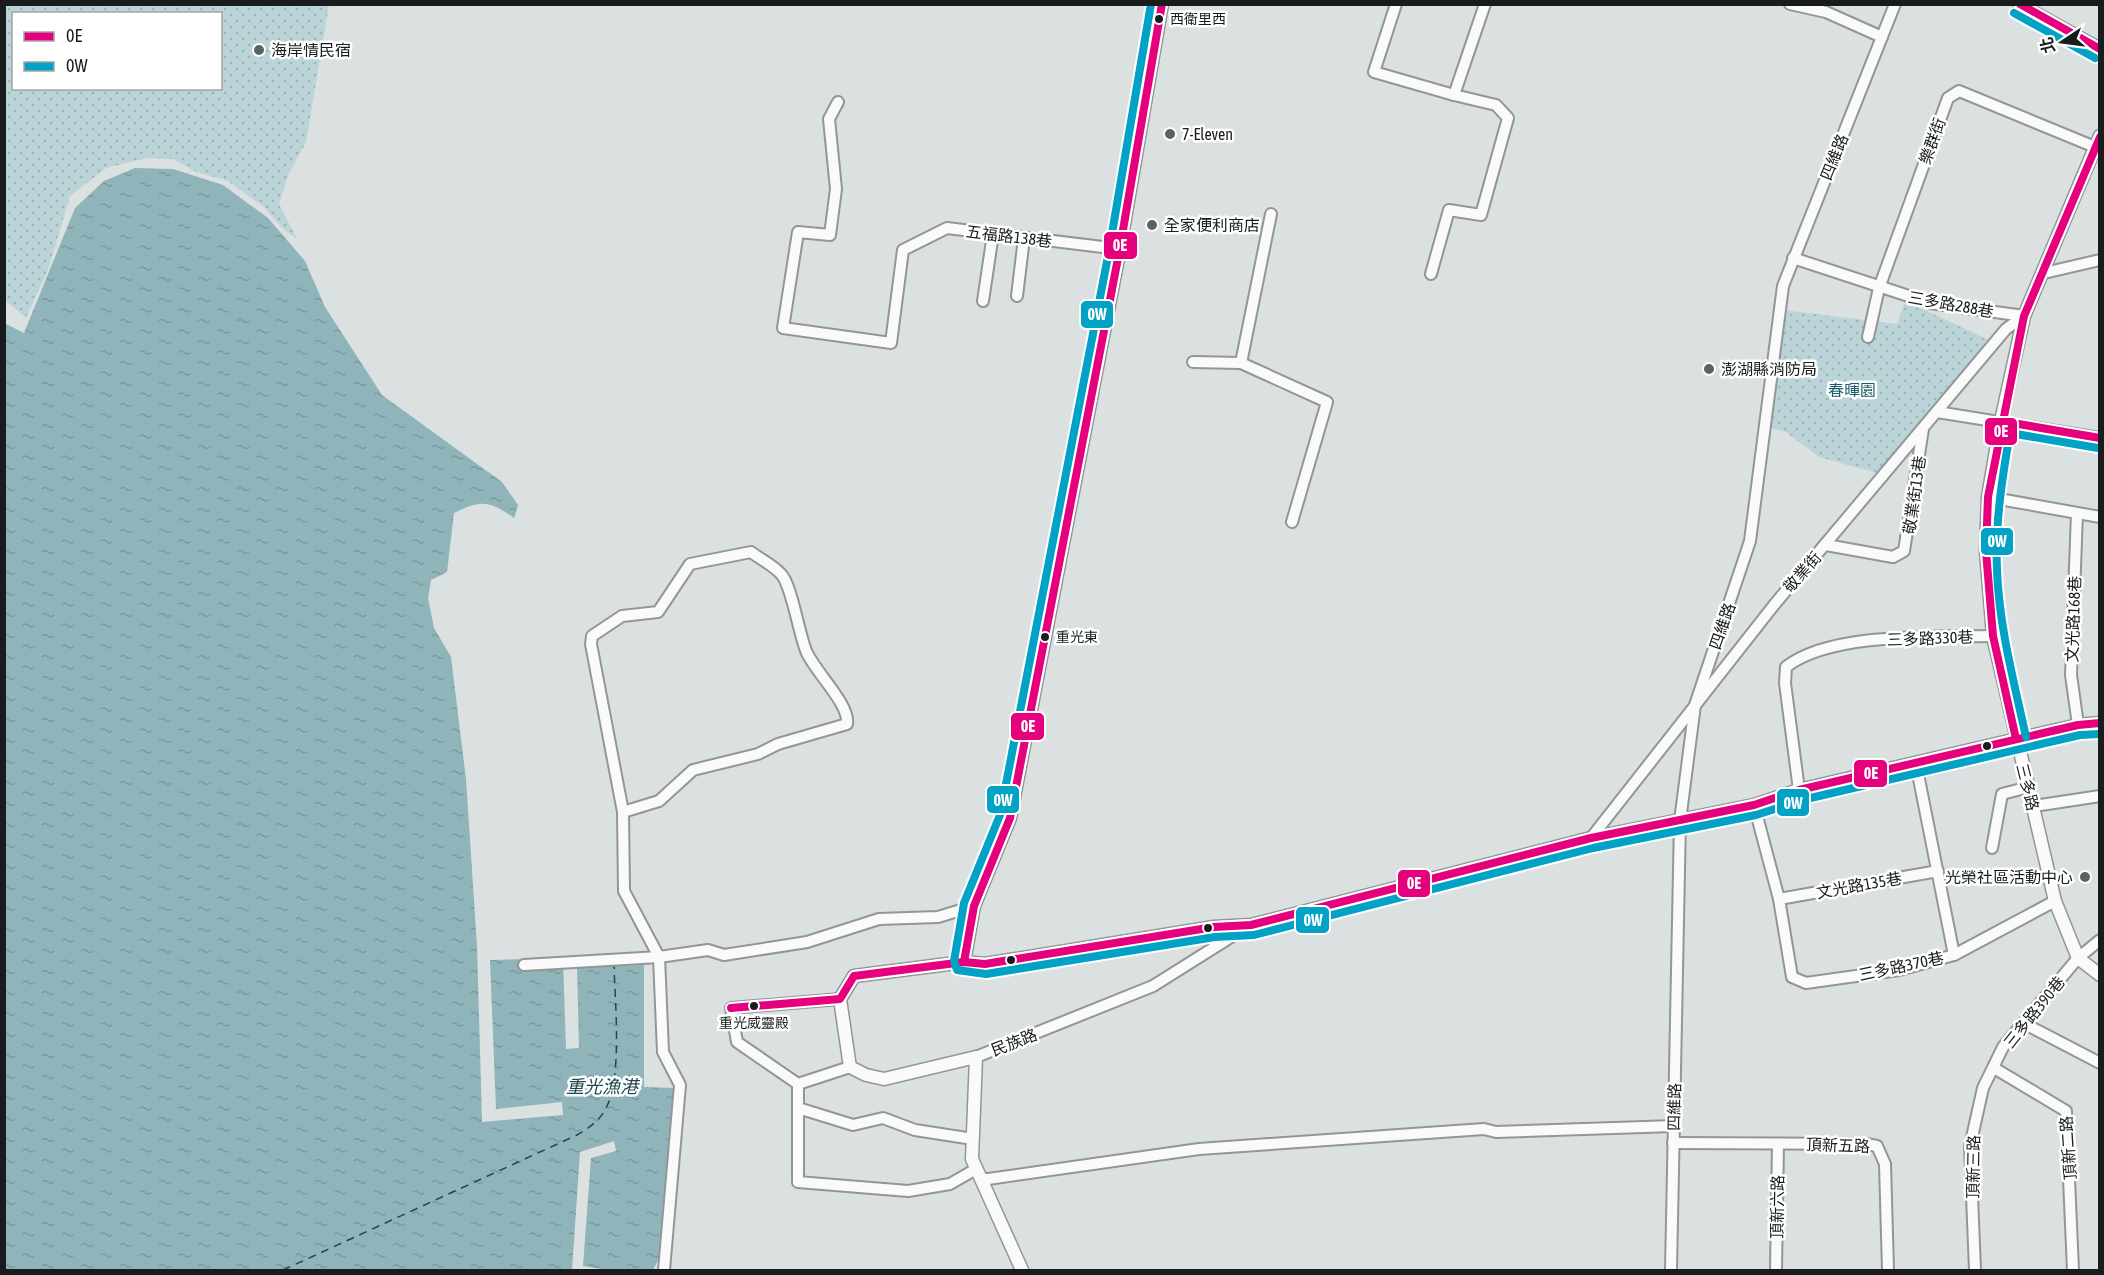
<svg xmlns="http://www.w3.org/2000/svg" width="2104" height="1275" viewBox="0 0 2104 1275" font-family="'Asap Condensed','Noto Sans TC',sans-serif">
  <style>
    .green { fill: url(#green-dots); fill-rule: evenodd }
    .water { fill: url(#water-ripples) }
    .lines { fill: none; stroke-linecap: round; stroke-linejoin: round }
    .ferry { stroke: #1c4950; stroke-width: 1.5; stroke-dasharray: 8 6; stroke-linecap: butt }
    .minor-casing { stroke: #929697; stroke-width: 14 }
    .tertiary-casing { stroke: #929697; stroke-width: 15 }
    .minor { stroke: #fafafa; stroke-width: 10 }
    .tertiary { stroke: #fafafa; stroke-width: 12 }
    .bus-1-casing { stroke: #fff; stroke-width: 12 }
    .bus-2-casing { stroke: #fff; stroke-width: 12 }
    .bus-1 { stroke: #e5007d; stroke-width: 8 }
    .bus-2 { stroke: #01a2c5; stroke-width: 8 }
    .bus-dot { fill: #181c1c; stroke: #fff; stroke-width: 2 }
    .poi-dot { fill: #5c6161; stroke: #fff; stroke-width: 2 }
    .labels { text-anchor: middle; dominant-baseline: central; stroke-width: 5; stroke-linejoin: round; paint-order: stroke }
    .bus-label { font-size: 14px; fill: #181c1c; stroke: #fff; text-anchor: start }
    .poi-label { font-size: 16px; fill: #181c1c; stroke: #fff; text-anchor: start }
    .street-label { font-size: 16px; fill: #181c1c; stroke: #fff }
    .park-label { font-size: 16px; fill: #195e68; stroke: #fff }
    .water-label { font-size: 18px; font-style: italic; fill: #1c4950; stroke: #fff }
    .line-badge { stroke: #fff; stroke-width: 2 }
    .badge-label { font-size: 16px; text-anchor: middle; font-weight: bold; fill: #fff }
  </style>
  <defs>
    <pattern id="green-dots" width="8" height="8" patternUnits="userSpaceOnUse" patternTransform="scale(1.5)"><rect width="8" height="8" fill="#bbd4d8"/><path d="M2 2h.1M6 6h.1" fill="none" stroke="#a0b5b9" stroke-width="1.8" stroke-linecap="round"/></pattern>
    <pattern id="water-ripples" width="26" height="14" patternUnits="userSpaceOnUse" patternTransform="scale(1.5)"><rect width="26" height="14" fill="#8fb4ba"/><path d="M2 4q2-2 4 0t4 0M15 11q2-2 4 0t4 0" fill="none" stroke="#7b9a9f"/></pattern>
  </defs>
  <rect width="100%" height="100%" fill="#dbe0e0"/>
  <g class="green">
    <path d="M5,4L329,5L306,142L289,173L279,204L297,239L281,227L264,207L228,181L194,171L173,159L147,158L106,168L70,196L49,267L26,318L5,300ZM14,14H220V88H14Z"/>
    <polygon points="1908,302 1993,342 1877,473 1819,457 1786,432 1769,427 1784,310 1897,324 1904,304"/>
  </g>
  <path class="water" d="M135,168L173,169L223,185L268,218L305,261L325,307L382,395L502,482L518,505L514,518C489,500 481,500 454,513L447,572L431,580L428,598L434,628L451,657L466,779L477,946L482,1122L563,1115L562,1102L496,1109L490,960L563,958L566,1049L579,1048L577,967L644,965V1087L677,1088L666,1245L653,1270H608L583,1266L591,1158L616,1151L614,1141L580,1152L572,1270H5L4,323L24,333L75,208L104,181Z"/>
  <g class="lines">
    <path class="ferry" d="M283,1270L577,1135C589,1128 601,1120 607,1106C622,1075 615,1002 614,966"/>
    <defs>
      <g id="minor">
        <polyline points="1396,4 1374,72 1454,95"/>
        <polyline points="1790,4 1826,12 1882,37"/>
        <polyline points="838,102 829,119 836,189 830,235 798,232 783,328 891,343 903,250 947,228 1119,249"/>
        <polyline points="1793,258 1930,303 2024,316"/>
        <polyline points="2044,273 2100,260"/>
        <polyline points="1431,274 1449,210 1481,215 1508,118 1496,105 1454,95 1485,4"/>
        <polyline points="1017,296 1024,238"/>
        <polyline points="983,301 993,234"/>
        <polyline points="1868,337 1879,288 1948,98 1959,91 2095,147"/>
        <polyline points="1193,362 1241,363 1327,402 1292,522"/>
        <polyline points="1241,363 1271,214"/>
        <polyline points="1937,412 2100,438"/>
        <polyline points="1988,497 2100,517"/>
        <polyline points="2077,513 2071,675 2078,725"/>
        <polyline points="1826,545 1893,557 1904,551 1923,429"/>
        <polyline points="1916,764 1954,955"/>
        <path d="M1799,790L1785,683L1786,667C1830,632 1937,637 1993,636"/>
        <polyline points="1754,805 1779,899 1792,977 1806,983 1899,970 1954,955 2055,901"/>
        <polyline points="2034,806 2100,796"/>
        <path d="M623,812L659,801L693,770L758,754L778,744L847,724C850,705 817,674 807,653C799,636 792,585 781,574C773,565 760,559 751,552L690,564L658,612L622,616L592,636L591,644L623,812L624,891L659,957L663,1052L680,1085L664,1270"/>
        <polyline points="1591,838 1774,605 2006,329 2024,316"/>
        <polyline points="1992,848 2002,794 2029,787"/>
        <polyline points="1779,899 1938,871"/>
        <polyline points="524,965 659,957 708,950 724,955 807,942 879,919 938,917 974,906"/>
        <polyline points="840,999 731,1008 737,1042 798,1084 798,1182 908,1191 950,1184 976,1169"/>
        <polyline points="2023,1023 2100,1063"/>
        <polyline points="976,1057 1153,986 1250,925"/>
        <polyline points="1994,1068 2066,1111 2073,1270"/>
        <polyline points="798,1084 850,1067"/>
        <polyline points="798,1108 853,1125 883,1118 915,1130 973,1139"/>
        <polyline points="1673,1143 1866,1144 1877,1146 1885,1164 1888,1270"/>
        <polyline points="981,1180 1199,1149 1484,1129 1496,1132 1674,1126"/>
        <polyline points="1671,1270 1680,821 1695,705 1750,541 1783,286 1895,4"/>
        <polyline points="1776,1270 1778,1144"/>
        <polyline points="1975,1270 1970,1146 1983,1088 2003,1047 2078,958 2100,940"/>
      </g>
      <g id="tertiary">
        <polyline points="2019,4 2100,49"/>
        <polyline points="2100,136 2024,316 2001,421 1988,497 1986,551 1993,636 2055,901 2078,958 2100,975"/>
        <polyline points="964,962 974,906 1010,818 1119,253 1162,4"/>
        <polyline points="1022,1270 972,1159 976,1057 884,1079 866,1075 850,1067 840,999 854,976 964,962 985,964 1214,927 1251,925 1591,838 1754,805 1799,790 2078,725 2100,723"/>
      </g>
    </defs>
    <use href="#minor" class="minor-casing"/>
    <use href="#tertiary" class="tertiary-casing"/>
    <use href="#minor" class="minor"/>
    <use href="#tertiary" class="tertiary"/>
    <defs>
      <g id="bus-1">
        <polyline points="2020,4 2100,49"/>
        <polyline points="2001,421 2100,438"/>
        <polyline points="2016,739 1993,636 1986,551 1988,497 2024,316 2100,137"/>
        <polyline points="964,962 974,906 1010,818 1119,253 1162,4"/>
        <polyline points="731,1008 840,999 854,976 964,962 985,964 1214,927 1251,925 1591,838 1754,805 1799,790 2078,725 2100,723"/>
      </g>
      <g id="bus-2">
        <polyline points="1151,4 1109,251 1000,815 964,903 954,961 957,970 986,974 1215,937 1254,935 1593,848 1756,815 1802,800 2080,735 2100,734"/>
        <polyline points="2014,13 2095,58"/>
        <path d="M2026,737C2014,682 1999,626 1997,570C1995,524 2002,478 2010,433L2098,448"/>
      </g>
    </defs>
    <use href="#bus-1" class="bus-1-casing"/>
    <use href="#bus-2" class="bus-2-casing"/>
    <use href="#bus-1" class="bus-1"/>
    <use href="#bus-2" class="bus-2"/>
  </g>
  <g class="bus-dot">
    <circle cx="1159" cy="19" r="5"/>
    <circle cx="1045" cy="637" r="5"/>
    <circle cx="1987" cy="746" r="5"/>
    <circle cx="1208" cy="928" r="5"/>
    <circle cx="1011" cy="960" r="5"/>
    <circle cx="754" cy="1006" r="5"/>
  </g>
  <g class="poi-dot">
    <circle cx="259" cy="50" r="6"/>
    <circle cx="1170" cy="134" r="6"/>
    <circle cx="1152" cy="225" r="6"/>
    <circle cx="1709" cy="369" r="6"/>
    <circle cx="2085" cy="877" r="6"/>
  </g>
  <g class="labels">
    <g class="bus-label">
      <text x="1170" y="19">西衛里西</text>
      <text x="1056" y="637">重光東</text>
      <text x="754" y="1023" text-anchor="middle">重光威靈殿</text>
    </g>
    <g class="poi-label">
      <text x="271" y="50">海岸情民宿</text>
      <text x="1182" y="134">7-Eleven</text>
      <text x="1164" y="225">全家便利商店</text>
      <text x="1721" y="369">澎湖縣消防局</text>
      <text x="2073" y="877" text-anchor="end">光榮社區活動中心</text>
    </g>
    <g class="street-label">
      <text transform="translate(1932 141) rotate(-70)">樂群街</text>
      <text transform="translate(1834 157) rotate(-68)">四維路</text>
      <text transform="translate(1009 236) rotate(7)">五福路138巷</text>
      <text transform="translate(1951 304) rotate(10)">三多路288巷</text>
      <text transform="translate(1914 495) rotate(-82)">敬業街13巷</text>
      <text transform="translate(1802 572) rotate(-49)">敬業街</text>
      <text transform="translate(2073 619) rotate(-88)">文光路168巷</text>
      <text transform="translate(1722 626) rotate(-71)">四維路</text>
      <text transform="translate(1930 638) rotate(-2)">三多路330巷</text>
      <text transform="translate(2028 787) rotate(76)">三多路</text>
      <text transform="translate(1859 885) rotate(-10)">文光路135巷</text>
      <text transform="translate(1901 966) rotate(-12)">三多路370巷</text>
      <text transform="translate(2034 1012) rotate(-51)">三多路390巷</text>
      <text transform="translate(1014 1042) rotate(-21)">民族路</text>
      <text transform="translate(1674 1107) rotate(-89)">四維路</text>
      <text transform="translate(1838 1145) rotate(2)">頂新五路</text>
      <text transform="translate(2068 1148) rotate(-94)">頂新二路</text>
      <text transform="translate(1973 1167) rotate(-89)">頂新三路</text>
      <text transform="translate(1777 1207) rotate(-89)">頂新六路</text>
    </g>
    <g class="park-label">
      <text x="1852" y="390">春暉園</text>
    </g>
    <g class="water-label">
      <text x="602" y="1086">重光漁港</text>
    </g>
  </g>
  <g class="line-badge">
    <rect x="1103" y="231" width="35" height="29" rx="6" fill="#e5007d"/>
    <rect x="1080" y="300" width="34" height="29" rx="6" fill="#01a2c5"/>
    <rect x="1984" y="417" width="34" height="29" rx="6" fill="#e5007d"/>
    <rect x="1980" y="527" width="34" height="29" rx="6" fill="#01a2c5"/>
    <rect x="1010" y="712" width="35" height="29" rx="6" fill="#e5007d"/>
    <rect x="1853" y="759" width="35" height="29" rx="6" fill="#e5007d"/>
    <rect x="986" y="785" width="34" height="29" rx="6" fill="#01a2c5"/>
    <rect x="1776" y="788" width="34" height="29" rx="6" fill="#01a2c5"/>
    <rect x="1397" y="869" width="34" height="29" rx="6" fill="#e5007d"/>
    <rect x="1295" y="906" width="35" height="28" rx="6" fill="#01a2c5"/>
  </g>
  <g class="badge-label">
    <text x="1120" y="251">0E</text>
    <text x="1097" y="320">0W</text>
    <text x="2001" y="437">0E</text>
    <text x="1997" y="547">0W</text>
    <text x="1028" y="732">0E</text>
    <text x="1871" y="779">0E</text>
    <text x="1003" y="806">0W</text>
    <text x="1793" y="809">0W</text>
    <text x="1414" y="889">0E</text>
    <text x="1313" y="926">0W</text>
  </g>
  <rect width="2104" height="1275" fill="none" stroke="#181c1c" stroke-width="12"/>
  <rect x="12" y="12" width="210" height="78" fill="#ffffff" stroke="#a3a4a4" stroke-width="1.5"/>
  <rect x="24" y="32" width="30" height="9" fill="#e5007d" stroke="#a3a4a4" stroke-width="1.5"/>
  <text x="66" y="42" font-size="18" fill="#181c1c">0E</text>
  <rect x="24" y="62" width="30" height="9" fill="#01a2c5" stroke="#a3a4a4" stroke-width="1.5"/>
  <text x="66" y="72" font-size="18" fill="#181c1c">0W</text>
  <g transform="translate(2062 42) rotate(257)" stroke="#ffffff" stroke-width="4.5" paint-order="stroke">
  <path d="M0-4.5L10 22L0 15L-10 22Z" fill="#181c1c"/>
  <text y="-9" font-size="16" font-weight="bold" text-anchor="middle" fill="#181c1c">北</text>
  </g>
</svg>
